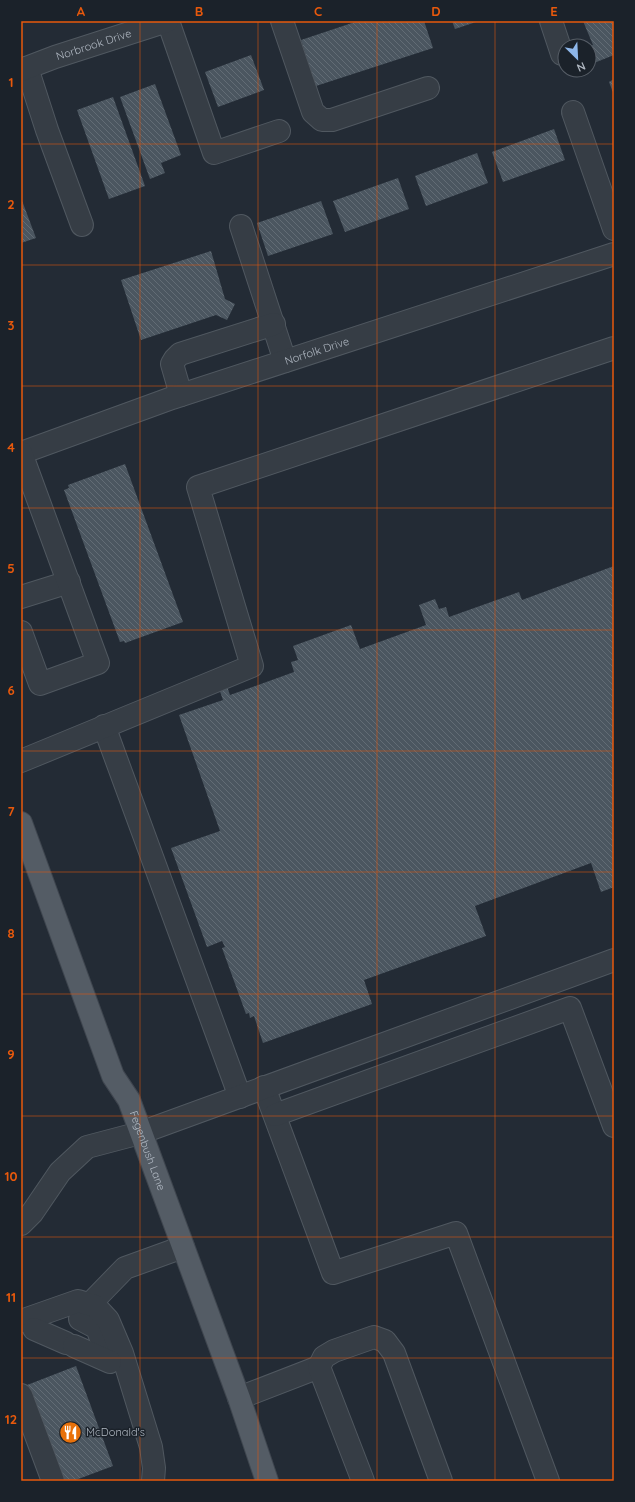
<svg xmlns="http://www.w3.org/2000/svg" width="635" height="1502" viewBox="0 0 635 1502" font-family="Quicksand,sans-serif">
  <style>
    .building { fill: url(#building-back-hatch) }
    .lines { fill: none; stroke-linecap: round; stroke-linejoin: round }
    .minor-casing { stroke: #505860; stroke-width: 24 }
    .major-casing { stroke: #3f464f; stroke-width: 24 }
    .minor { stroke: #363d45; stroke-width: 22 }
    .major { stroke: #545c65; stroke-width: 22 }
    .grid { fill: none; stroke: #e8590c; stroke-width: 1; stroke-opacity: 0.55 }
    .labels { text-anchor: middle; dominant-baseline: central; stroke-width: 3; stroke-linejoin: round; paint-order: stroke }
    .street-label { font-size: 11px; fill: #b0b8c2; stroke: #1b222a }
    .poi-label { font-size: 11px; fill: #b0b8c2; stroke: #1b222a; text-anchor: start }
    .neatline { fill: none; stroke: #e8590c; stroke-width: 1.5 }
    .grid-label { font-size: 13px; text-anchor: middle; font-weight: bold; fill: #e8590c }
  </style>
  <defs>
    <pattern id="building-back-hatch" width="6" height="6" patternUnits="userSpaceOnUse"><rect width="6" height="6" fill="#4b5660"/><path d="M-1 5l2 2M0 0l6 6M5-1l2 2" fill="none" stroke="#626c75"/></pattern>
  </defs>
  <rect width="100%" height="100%" fill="#232b35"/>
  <g class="building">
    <polygon points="358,21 424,21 433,48 316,86 301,40"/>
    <polygon points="452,21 479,21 455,29"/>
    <polygon points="583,21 614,21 614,55 589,65 589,46 593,45"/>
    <polygon points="251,55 264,90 218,107 205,72"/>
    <polygon points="614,79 614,95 609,82"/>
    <polygon points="155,84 181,155 161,163 165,173 150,179 120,97"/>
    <polygon points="113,97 145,186 109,199 77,110"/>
    <polygon points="554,129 565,160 503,182 492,152"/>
    <polygon points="477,153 488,183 426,206 415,176"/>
    <polygon points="398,178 409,209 345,232 333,201"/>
    <polygon points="21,198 36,238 21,243"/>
    <polygon points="321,201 333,234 268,256 257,223"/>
    <polygon points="211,251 225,299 235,304 227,320 216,315 141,340 121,280"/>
    <polygon points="125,464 183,622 125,643 124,641 120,642 64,490 69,488 68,485"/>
    <polygon points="614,566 614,887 601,892 591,863 475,906 486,936 364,980 372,1004 263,1043 254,1016 250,1018 249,1013 246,1014 222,948 225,947 222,941 207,947 171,848 220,831 179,715 223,700 217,683 225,681 230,695 294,672 291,662 298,660 293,646 351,625 360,649 426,625 419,605 435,599 439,609 446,607 449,617 519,592 522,600"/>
    <polygon points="76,1366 113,1466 73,1481 57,1481 22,1387"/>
  </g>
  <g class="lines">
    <defs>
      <g id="minor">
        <polyline points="168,21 214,153 279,131"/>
        <polyline points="282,21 313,112 322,120 332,120 428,88"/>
        <polyline points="551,21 562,54"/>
        <polyline points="27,68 47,130 82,225"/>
        <path id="s1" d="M21,70L55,57L167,21"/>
        <polyline points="573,112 614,229"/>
        <polyline points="241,226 285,361"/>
        <polyline points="181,395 172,364 175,359 180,354 274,324"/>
        <path id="s2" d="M21,453L172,398L614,254"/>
        <polyline points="21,597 69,582"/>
        <polyline points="21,632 40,684 98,663 21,453"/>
        <polyline points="104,726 240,1097"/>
        <polyline points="21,761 252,666 198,487 614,348"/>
        <polyline points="264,1087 333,1273 456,1233 548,1481"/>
        <polyline points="275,1115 570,1008 614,1126"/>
        <polyline points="21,1224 32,1213 60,1172 87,1147 140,1133 614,960"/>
        <polyline points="90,1304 125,1268 183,1247"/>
        <polyline points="80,1319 97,1328 105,1349"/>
        <polyline points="21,1321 78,1301 95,1306 108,1320 122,1353 151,1447 154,1468 153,1481"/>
        <polyline points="34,1329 66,1343"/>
        <polyline points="74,1346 110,1362"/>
        <polyline points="21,1395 53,1481"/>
        <polyline points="239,1398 319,1367"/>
        <polyline points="363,1481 319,1367 324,1357 334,1351 374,1337 385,1341 394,1353 441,1481"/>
      </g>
      <g id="major">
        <path id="s3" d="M21,823L113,1076L129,1100L239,1398L267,1481"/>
      </g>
    </defs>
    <use href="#minor" class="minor-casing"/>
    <use href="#major" class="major-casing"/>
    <use href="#minor" class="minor"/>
    <use href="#major" class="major"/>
  </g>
  <path class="grid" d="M140,21V1481M258,21V1481M377,21V1481M495,21V1481M21,144H614M21,265H614M21,386H614M21,508H614M21,630H614M21,751H614M21,872H614M21,994H614M21,1116H614M21,1237H614M21,1358H614"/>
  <defs>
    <symbol id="restaurant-disc" viewBox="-11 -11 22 22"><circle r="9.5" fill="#e8710a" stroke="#1b222a"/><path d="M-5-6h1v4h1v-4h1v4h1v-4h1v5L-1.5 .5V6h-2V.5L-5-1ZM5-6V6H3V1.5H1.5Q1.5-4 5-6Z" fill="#fff"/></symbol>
  </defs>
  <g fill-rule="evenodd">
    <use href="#restaurant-disc" x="58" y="1420" width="25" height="25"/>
  </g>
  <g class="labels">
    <g class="street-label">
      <text stroke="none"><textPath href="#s1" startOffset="77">Norbrook Drive</textPath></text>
      <text stroke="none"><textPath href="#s2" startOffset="313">Norfolk Drive</textPath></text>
      <text stroke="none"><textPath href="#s3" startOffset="352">Fegenbush Lane</textPath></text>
    </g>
    <g class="poi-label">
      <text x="86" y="1432">McDonald's</text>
    </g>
  </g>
  <rect width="635" height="1502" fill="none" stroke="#1b222a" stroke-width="44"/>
  <g transform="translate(577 58) rotate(156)"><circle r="19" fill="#1b222a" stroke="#575e67"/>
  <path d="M0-3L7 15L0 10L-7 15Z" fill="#8eb7ea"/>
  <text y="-6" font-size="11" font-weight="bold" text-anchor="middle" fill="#b0b8c2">N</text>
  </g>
  <rect x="22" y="22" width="591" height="1458" class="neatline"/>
  <g class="grid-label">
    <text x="81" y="16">A</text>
    <text x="199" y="16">B</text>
    <text x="318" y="16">C</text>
    <text x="436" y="16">D</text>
    <text x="554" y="16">E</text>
    <text x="11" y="87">1</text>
    <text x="11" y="209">2</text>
    <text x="11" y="330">3</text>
    <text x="11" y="452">4</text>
    <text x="11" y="573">5</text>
    <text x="11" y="695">6</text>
    <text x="11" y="816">7</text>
    <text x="11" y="938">8</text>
    <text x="11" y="1059">9</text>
    <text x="11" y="1181">10</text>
    <text x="11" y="1302">11</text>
    <text x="11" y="1424">12</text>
  </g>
</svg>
